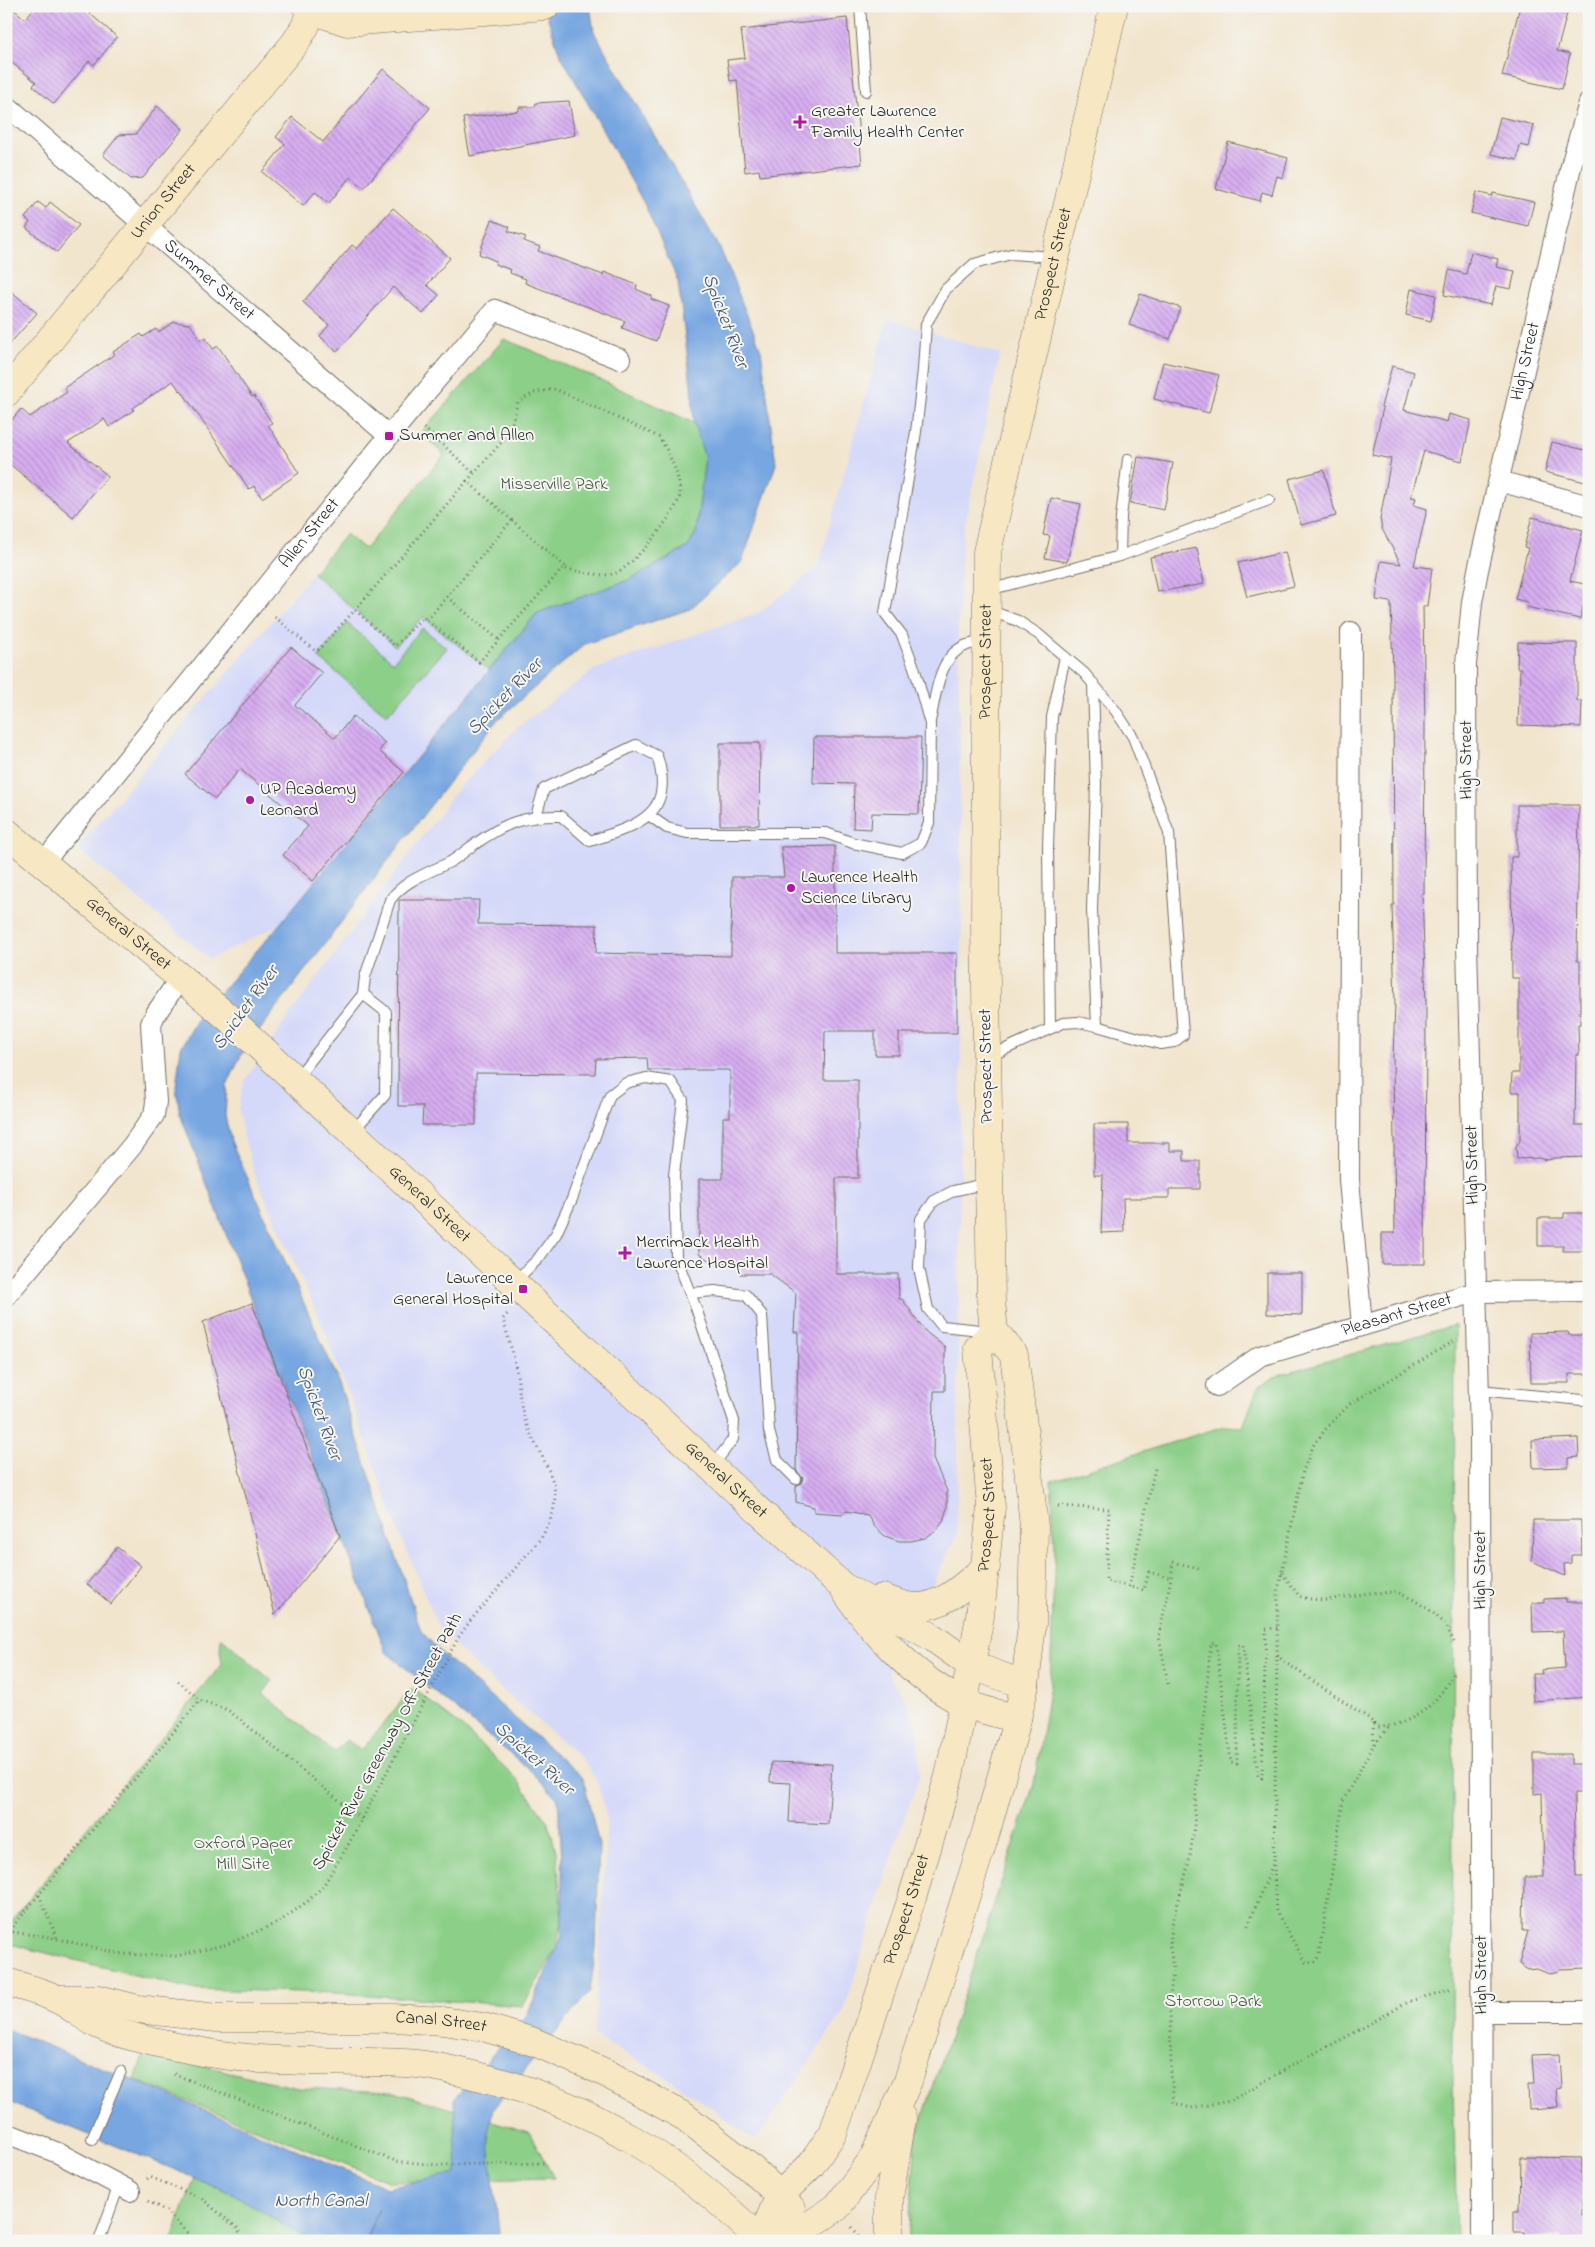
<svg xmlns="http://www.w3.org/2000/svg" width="1595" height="2247" viewBox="0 0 1595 2247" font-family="'Indie Flower',sans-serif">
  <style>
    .built { fill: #d4d8f9 }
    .green { fill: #8ccf88; stroke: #5c7d5a }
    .water { fill: #77a6e1; stroke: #516886 }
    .building { fill: url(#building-back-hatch) }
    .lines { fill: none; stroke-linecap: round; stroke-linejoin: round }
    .lane-casing { stroke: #716c64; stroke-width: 12 }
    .street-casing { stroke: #716c64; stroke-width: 22 }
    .secondary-casing { stroke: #716c64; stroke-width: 29 }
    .path { stroke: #716c64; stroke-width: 3; stroke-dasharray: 1 4; stroke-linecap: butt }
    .lane { stroke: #fff; stroke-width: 10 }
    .street { stroke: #fff; stroke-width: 20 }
    .secondary { stroke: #f7e8c3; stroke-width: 28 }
    .poi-dot { fill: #b5179e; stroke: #f6f6f2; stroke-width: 2 }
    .labels { text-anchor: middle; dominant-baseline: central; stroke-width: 4; stroke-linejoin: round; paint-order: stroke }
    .poi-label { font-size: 18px; fill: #2b2b2b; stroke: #f6f6f2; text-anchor: start }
    .street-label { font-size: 18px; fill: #2b2b2b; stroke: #f6f6f2 }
    .park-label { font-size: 18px; fill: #485c47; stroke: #f6f6f2 }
    .water-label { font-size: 19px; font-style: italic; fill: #46566b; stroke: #f6f6f2 }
  </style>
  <defs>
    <pattern id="building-back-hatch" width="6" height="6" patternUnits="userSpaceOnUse" patternTransform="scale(1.25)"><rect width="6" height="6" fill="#d8aef2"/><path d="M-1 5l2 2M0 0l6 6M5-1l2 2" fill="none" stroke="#af8ec4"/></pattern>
  </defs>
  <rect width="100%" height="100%" fill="#f6f6f2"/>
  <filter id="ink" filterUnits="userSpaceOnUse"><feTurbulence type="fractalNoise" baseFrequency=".02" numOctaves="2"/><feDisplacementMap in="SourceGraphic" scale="10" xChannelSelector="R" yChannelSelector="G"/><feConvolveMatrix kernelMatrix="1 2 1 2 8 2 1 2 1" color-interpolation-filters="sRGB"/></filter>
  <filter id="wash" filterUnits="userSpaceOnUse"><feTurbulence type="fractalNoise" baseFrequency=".0096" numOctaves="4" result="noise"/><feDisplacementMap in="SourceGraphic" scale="20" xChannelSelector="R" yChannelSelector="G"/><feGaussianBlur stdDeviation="1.12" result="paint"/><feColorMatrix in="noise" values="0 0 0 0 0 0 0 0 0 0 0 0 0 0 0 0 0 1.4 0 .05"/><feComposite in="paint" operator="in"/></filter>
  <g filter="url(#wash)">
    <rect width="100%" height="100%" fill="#f2e5ce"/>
    <g class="built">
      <polygon points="887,319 1000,354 963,534 958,624 962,942 957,1535 888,1674 904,1696 918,1730 920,1774 894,1848 844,2011 755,2141 701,2100 644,2064 594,2036 607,1819 597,1782 583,1760 480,1670 439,1629 399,1532 324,1329 256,1177 243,1134 238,1108 244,1082 289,1016 457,790 518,727 595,669 758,613 818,567"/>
      <polygon points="313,573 395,646 423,617 489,670 279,925 210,959 77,848"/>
    </g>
    <g class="green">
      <polygon points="504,339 592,376 694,423 705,458 696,533 688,547 631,579 537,613 489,670 423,617 395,646 313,573 346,534 365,549 444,455 421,433"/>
      <polygon points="347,623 393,662 422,628 447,648 387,715 318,657"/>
      <polygon points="1455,1325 1452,2044 1457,2241 908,2241 916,2138 1034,1784 1050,1685 1055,1549 1051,1481 1224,1426 1243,1427 1258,1387 1281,1374"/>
      <polygon points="221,1637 272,1681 263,1694 334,1752 346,1740 362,1750 412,1688 461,1726 516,1778 548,1822 557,1854 562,1921 556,1949 523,2006 338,1993 191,1989 6,1943 6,1927 222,1664 220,1651"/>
      <polygon points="144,2052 298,2088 394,2092 529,2132 554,2178 390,2182 135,2080"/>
      <polygon points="195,2178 232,2193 311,2241 171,2241"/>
    </g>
    <polygon class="water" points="544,6 590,6 594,32 720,248 761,350 776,464 742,562 690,609 585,644 497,720 379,872 241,1055 227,1086 225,1116 231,1141 337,1377 421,1631 441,1653 583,1778 599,1845 596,1948 590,1991 493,2109 488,2133 500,2241 366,2241 379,2208 365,2241 311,2241 232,2193 6,2101 6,2029 150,2087 387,2188 457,2173 454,2099 527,2015 562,1936 562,1860 558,1799 530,1770 386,1652 180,1114 176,1087 181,1048 198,1018 279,925 537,613 631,579 688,547 696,533 705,458 694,423 692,392 678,281 645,205 559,52"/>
    <g id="blocks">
      <g class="building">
        <polygon points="6,6 10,6 25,19 36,6 81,6 117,37 94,65 89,61 54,104 33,86 36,82 6,58"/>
        <polygon points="1520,6 1569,6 1557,51 1570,54 1562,89 1502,76"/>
        <polygon points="847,18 862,164 760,176 759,170 745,172 737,80 730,81 727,60 745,58 741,30"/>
        <polygon points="383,69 430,108 364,188 350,177 329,203 315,192 303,206 262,172 285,144 276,137 292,117 323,142"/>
        <polygon points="569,101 575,135 470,156 463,118 519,111 519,107 535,107 536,103"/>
        <polygon points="157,106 183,129 143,178 131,179 103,155 119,135 136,134"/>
        <polygon points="1500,117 1534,125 1529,147 1520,145 1517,160 1491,154"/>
        <polygon points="1228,142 1288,158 1283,178 1277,176 1272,195 1262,192 1260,201 1216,189"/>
        <polygon points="1476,192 1492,196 1493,193 1534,202 1528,226 1471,213"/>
        <polygon points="38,202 46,208 50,202 79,225 57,252 26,228 30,222 25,218"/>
        <polygon points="393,208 450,258 427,285 439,295 423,314 393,287 337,352 320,336 329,325 303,302 352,245 357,249"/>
        <polygon points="492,220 510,227 508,231 526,237 524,241 540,247 538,251 603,275 604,272 637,285 636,289 652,296 651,299 669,306 656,341 622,328 625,321 525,283 526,279 510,273 511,270 495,264 496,261 479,254"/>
        <polygon points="1471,252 1498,259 1496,267 1515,271 1511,289 1496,286 1491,305 1444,295 1449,270 1466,274"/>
        <polygon points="6,287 37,313 6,348"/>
        <polygon points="1411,289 1436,295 1431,321 1406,315"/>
        <polygon points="1140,294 1181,308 1170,339 1129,325"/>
        <polygon points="174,322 190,324 201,340 205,337 213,349 218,346 252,397 254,396 272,423 268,425 299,473 262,498 254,486 249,489 181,390 180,391 173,381 133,408 134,410 109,427 104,419 68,443 108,476 73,517 6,461 6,427 21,409 30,417 67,392 64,388 115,354 113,352 141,334 143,337 156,329 158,332"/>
        <polygon points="1163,362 1219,375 1209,413 1154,399"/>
        <polygon points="1392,366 1414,372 1404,410 1447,422 1449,414 1471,420 1462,461 1424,451 1411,497 1416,498 1414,505 1427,509 1414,566 1432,568 1427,606 1423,606 1425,729 1424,893 1422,893 1426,1003 1425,1264 1382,1264 1382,1233 1395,1233 1393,1057 1395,1004 1392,905 1394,905 1393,676 1391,602 1376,600 1381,561 1401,564 1382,529 1380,519 1391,459 1372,455 1383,408 1381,407"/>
        <polygon points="1552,442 1589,451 1589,483 1545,472"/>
        <polygon points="1138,457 1173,463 1164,510 1130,503"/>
        <polygon points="1324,470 1336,516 1301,525 1289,479"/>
        <polygon points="1051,498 1081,504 1067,562 1045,558 1050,536 1043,535"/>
        <polygon points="1532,517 1583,530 1570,581 1589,585 1580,619 1526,607 1527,602 1515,599 1528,548 1524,547"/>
        <polygon points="1197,548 1204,584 1157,592 1150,557"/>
        <polygon points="1285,552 1294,586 1247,597 1238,563"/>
        <polygon points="1518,642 1577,643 1577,701 1582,701 1581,727 1518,725 1520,668 1517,668"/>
        <polygon points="291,647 322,673 295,705 335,738 353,716 385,743 379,751 404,772 313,881 283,855 308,826 240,769 215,799 185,774"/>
        <polygon points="814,737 921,737 919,814 872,813 871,829 853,828 854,784 813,783"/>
        <polygon points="720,743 760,743 759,825 720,825"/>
        <polygon points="1517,805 1579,805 1577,961 1580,961 1580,1024 1578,1024 1579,1055 1576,1055 1575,1125 1589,1125 1589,1157 1555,1158 1548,1160 1539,1158 1517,1159 1516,1146 1520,1141 1520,1092 1511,1092 1512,1073 1519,1073 1519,978 1512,978 1511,857 1517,857"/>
        <polygon points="835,846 835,953 957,953 957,1033 899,1033 899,1055 875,1055 875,1031 825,1031 824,1080 858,1080 858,1178 836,1178 836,1274 898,1274 899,1299 902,1299 926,1332 945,1347 945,1391 934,1391 933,1459 947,1491 947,1508 943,1521 935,1531 925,1538 911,1541 899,1541 885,1536 874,1526 868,1515 846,1511 842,1514 814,1512 814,1507 796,1502 796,1486 801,1483 803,1478 796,1470 798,1332 794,1332 796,1293 770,1274 740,1274 738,1263 712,1262 699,1254 699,1179 723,1179 723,1117 730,1117 730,1070 648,1070 647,1058 596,1059 595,1074 476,1073 476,1125 422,1125 423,1106 398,1106 399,900 479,900 478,924 597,925 596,953 731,956 732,877 784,877 781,847"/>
        <polygon points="1094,1124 1128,1124 1128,1143 1170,1143 1170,1151 1184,1151 1184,1161 1200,1161 1200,1189 1169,1189 1169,1198 1123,1198 1124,1232 1101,1233 1103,1175 1094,1175"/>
        <polygon points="1564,1213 1589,1213 1589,1251 1563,1251 1563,1246 1538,1246 1538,1218 1564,1218"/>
        <polygon points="1267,1273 1302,1273 1302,1315 1267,1314"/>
        <polygon points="252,1303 340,1536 275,1615 203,1322"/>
        <polygon points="1568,1332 1569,1335 1589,1335 1589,1374 1569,1374 1569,1383 1531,1383 1530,1333"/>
        <polygon points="1578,1438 1579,1457 1568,1458 1568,1467 1533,1468 1532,1440"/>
        <polygon points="1533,1520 1581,1520 1582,1555 1571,1555 1571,1563 1564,1564 1565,1576 1532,1561"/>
        <polygon points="117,1547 141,1566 111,1604 87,1584"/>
        <polygon points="1566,1598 1566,1602 1584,1602 1585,1610 1589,1610 1589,1697 1533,1701 1532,1674 1542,1674 1541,1670 1565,1668 1563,1631 1533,1632 1532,1603 1544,1603 1544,1599"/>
        <polygon points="1534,1754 1571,1754 1571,1764 1589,1764 1589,1793 1574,1793 1576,1877 1589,1877 1589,1968 1560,1969 1555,1973 1549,1974 1537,1969 1528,1970 1519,1964 1528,1931 1523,1931 1524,1877 1544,1877 1542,1793 1534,1794"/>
        <polygon points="771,1762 832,1764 828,1824 789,1822 791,1783 770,1782"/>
        <polygon points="1559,2054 1561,2088 1556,2089 1558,2107 1529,2109 1528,2085 1534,2085 1532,2055"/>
        <polygon points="1521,2157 1582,2158 1582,2215 1589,2215 1589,2241 1562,2241 1562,2236 1524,2237 1524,2232 1514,2232 1514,2211 1520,2211"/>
      </g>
    </g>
  </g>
  <g filter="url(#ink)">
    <use href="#blocks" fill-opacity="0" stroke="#716c64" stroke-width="1"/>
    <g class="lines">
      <defs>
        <g id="lane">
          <polyline points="860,6 866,91"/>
          <polyline points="1120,556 1121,517 1128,459"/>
          <polyline points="988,590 1120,556 1269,500"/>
          <polyline points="988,610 1018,621 1038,634 1084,673 1115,710 1133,737 1169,833 1183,1035 1174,1042 1160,1044 1097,1026 1078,1022 1063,1023 990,1056"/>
          <polyline points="1093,683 1096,785 1092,910 1097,1026"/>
          <path d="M930,721C936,696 938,655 967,645C973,643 980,642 986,641"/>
          <polyline points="650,816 667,828 687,833 826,833 853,843 902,853 921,843 929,823 930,724 915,670 902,635 885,613 916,432 923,370 926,324 946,289 974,264 1011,254 1054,257"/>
          <path d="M363,994L365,977L390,900C405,880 428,873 450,862C459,857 467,849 475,844C505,823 525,815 561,816L590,841C637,826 676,815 657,756L636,745L544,789L536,816"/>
          <polyline points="1050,1028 1048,848 1052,717 1065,657"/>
          <polyline points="296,1079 363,994 386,1012 385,1095 353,1131"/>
          <polyline points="988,1183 953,1191 934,1201 921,1219 919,1268 928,1309 942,1326 990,1331"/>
          <polyline points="514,1282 538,1259 556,1234 572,1199 610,1095 626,1083 646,1078 671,1082 683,1100 674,1175 676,1257 697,1311 734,1421 733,1439 712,1467"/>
          <polyline points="690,1293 715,1291 746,1295 762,1315 769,1431 777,1460 796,1479"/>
          <polyline points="1479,1390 1582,1400"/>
          <polyline points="92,2139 121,2071"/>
          <polyline points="99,2241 119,2185"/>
        </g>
        <g id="street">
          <path id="s1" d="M6,105L389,436"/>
          <polyline points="1499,481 1589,506"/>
          <polyline points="1351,632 1349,1180 1362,1325"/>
          <path id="s2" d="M43,863L389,436L495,310L620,359"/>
          <polyline points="6,1296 132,1146 154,1115 156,1102 151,1024 155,1015 180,978"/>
          <path id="s3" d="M1217,1386L1260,1356L1476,1292L1589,1291"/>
          <polyline points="1482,2012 1589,2012"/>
          <polyline points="6,2133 58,2153 130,2191"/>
          <path id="s4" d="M1482,2241L1480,1435L1467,945L1466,664L1472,602L1478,570L1572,162L1589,103"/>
        </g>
        <g id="secondary">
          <polyline points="306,6 311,10 347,22 545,6"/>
          <path id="s5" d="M6,393L295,43L305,27L311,10"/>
          <path id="s6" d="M6,832L231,1020L741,1495L842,1586L932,1637L971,1665L1025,1685"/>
          <path d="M846,1592C874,1634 916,1679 962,1702C978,1710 999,1713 1017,1719"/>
          <path d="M882,1598C892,1601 905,1607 916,1607C944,1607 966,1584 986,1567"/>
          <path d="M6,1982C23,1987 41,1991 57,1999C72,2006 84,2018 99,2025C127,2038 172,2046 203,2052C269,2064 336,2060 404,2063C430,2064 456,2071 481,2077C591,2104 681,2161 761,2241"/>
          <path id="s7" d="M57,1999H99L138,2009L217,2018H394L443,2021L483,2027L534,2042L604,2072L685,2117L747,2165L780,2195L791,2208"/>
          <path id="s8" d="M761,2240L807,2227L837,2207L873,2159L908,2081L986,1832L1013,1735L1025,1685L1032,1624L1034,1527L1026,1448L1014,1355L994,1331L991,1301L985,924L987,552L1114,6"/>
          <path id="s9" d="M761,2240L780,2195L811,2165L833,2133L912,1898L949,1776L971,1665L980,1616L991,1507L978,1348L994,1331"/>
          <polyline points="889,2241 889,2198 902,2118"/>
        </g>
      </defs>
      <use href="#lane" class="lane-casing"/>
      <use href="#street" class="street-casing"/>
      <use href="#secondary" class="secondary-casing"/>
      <g class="path">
        <polyline points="424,428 474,473"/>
        <polyline points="447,597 499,640"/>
        <polyline points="355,610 467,481"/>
        <path d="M275,617L314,650H318L355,610L395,646L423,617L479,662L563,568C576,571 604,578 616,573C632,567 679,511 680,494C681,478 668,450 659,437L555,389L534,393L518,402L509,434L467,481L568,569"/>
        <polyline points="427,620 512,520"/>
        <polyline points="1058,1506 1109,1509 1106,1581 1144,1590 1149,1572 1171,1578 1173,1562 1199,1568"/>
        <polyline points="1282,1573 1299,1596 1309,1599 1326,1600 1370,1593 1397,1592 1414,1600 1432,1612 1446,1625 1454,1642"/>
        <polyline points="1129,1587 1155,1468"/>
        <polyline points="1277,1628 1266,1629 1262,1778 1258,1776 1243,1645 1238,1645 1237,1764 1231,1763 1216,1643 1211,1643 1195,1803 1194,1828 1189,1862 1172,1924 1170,1947 1173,1968 1170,1999 1171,2074 1174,2103 1191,2108 1230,2101 1298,2062 1348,2036 1410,2001 1452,1989"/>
        <polyline points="1277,1655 1274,1864 1276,1912 1306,1963 1316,1962 1319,1954 1343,1801 1374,1744 1390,1726"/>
        <path d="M1453,1674C1438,1703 1413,1726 1378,1727L1367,1717L1283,1661L1277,1654L1278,1590L1303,1471L1314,1444L1330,1424L1350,1404L1454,1341"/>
        <polyline points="178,1681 200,1700 228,1710 362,1819"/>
        <polyline points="1168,1684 1159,1636 1171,1578"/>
        <polyline points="1373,1723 1374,1744"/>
        <polyline points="39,1895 57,1938"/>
        <polyline points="1248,1926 1273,1864"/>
        <polyline points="12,1932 14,1925 200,1700"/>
        <path d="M6,1945L12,1932L49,1937L122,1954L177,1956L228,1944L279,1922L308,1901L323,1886L347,1847L458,1638L471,1620L541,1538C574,1484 540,1466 524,1417C519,1400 519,1381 515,1364C512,1349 507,1334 503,1319L509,1312"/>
        <polyline points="174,2074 395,2161 438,2165 546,2163"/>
        <polyline points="147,2179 150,2177 201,2198 237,2228 244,2241"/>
        <polyline points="148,2201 166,2211 195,2241"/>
        <polyline points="852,2227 862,2240"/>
      </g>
      <use href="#lane" class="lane"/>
      <use href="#street" class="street"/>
      <use href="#secondary" class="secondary"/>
    </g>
  </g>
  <g class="poi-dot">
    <path d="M797.5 114.5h5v5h5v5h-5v5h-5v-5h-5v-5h5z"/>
    <rect x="384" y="431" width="10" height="10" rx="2.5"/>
    <circle cx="250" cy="800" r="5"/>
    <circle cx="791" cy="888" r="5"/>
    <path d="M622.5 1245.5h5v5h5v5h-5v5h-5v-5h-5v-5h5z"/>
    <rect x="518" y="1284" width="10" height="10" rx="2.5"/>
  </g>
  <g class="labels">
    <g class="poi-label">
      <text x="811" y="112">Greater Lawrence<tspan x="811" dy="21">Family Health Center</tspan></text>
      <text x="399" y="436">Summer and Allen</text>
      <text x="260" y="790">UP Academy<tspan x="260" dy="21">Leonard</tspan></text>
      <text x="801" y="878">Lawrence Health<tspan x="801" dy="21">Science Library</tspan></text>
      <text x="636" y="1243">Merrimack Health<tspan x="636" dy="21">Lawrence Hospital</tspan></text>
      <text x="513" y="1279" text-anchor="end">Lawrence<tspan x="513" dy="21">General Hospital</tspan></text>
    </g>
    <g class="street-label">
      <text stroke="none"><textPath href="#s5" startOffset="248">Union Street</textPath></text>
      <text stroke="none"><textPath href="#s8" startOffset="2080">Prospect Street</textPath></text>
      <text stroke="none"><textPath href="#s1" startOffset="268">Summer Street</textPath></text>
      <text stroke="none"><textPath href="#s4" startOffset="1886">High Street</textPath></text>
      <text stroke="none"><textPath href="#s2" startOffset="424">Allen Street</textPath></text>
      <text stroke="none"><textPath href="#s8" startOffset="1675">Prospect Street</textPath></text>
      <text transform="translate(1467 760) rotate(-90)">High Street</text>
      <text stroke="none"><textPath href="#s6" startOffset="159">General Street</textPath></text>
      <text transform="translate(987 1066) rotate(-91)">Prospect Street</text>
      <text transform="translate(1473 1165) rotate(-91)">High Street</text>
      <text stroke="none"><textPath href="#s6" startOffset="564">General Street</textPath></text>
      <text stroke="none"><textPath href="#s3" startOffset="195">Pleasant Street</textPath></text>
      <text stroke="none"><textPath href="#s6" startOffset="969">General Street</textPath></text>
      <text stroke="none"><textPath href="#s9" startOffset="771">Prospect Street</textPath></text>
      <text transform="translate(1481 1570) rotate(-90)">High Street</text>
      <text transform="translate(388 1742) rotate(-61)">Spicket River Greenway Off-Street Path</text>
      <text stroke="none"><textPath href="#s9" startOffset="366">Prospect Street</textPath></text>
      <text transform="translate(1482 1975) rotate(-90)">High Street</text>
      <text stroke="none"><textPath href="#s7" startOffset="386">Canal Street</textPath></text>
    </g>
    <g class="park-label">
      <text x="554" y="485">Misserville Park</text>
      <text x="243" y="1844">Oxford Paper<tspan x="243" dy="21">Mill Site</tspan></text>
      <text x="1213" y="2002">Storrow Park</text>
    </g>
    <g class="water-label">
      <text transform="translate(725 321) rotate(69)">Spicket River</text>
      <text transform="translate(505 697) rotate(-46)">Spicket River</text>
      <text transform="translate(246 1008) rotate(-54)">Spicket River</text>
      <text transform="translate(319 1413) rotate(70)">Spicket River</text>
      <text transform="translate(534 1759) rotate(42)">Spicket River</text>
      <text x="321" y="2201">North Canal</text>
    </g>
  </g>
  <rect width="1595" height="2247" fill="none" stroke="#f6f6f2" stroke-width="25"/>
</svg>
